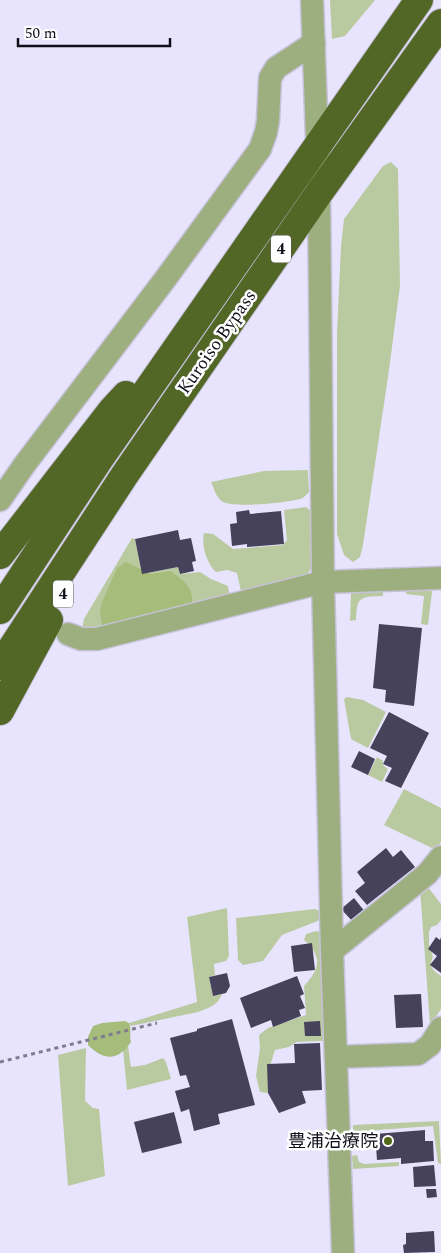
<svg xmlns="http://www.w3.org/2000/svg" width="441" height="1253" viewBox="0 0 441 1253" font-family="Spectral,'Noto Sans JP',serif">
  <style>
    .green { fill: #bacaa0 }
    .forest { fill: #a5bc7a }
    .building { fill: #47425b }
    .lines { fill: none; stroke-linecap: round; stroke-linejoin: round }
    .minor-casing { stroke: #c6c2d9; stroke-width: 25 }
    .highway-casing { stroke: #c6c2d9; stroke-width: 30 }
    .path { stroke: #807c8f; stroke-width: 3; stroke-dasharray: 4 4; stroke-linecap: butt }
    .minor { stroke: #9eaf7f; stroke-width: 22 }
    .highway { stroke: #526626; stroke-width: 28 }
    .poi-dot { fill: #526917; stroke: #fff; stroke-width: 2 }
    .labels { text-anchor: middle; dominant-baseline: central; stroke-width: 5; stroke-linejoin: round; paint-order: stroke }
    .shield { fill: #fff; stroke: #58565d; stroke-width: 1 }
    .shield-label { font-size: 16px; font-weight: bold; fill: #100e18 }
    .street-label { font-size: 18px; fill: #100e18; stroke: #fff }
    .poi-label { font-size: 18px; fill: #100e18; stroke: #fff; text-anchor: end }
  </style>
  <rect width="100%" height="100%" fill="#e9e4fe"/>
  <g class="green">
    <polygon points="330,0 375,0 345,36 332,39"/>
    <polygon points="391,162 398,169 400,286 389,370 363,545 360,557 353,562 344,555 337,534 337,333 341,246 344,219 383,166"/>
    <path d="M308,470L309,492C306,495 304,498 300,499C285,503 236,508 223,502C216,498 214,488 211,482L264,471Z"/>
    <path d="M306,507L311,511L313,565L304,580L242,596L237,573L227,570L216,572C207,564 201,545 204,533L213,534L233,549L283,545L287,540L284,510Z"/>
    <polygon points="132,538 135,539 142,574 178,567 180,574 200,572 211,579 228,586 230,598 97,630 82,629 84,619"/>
    <path d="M383,590V596C360,597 357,596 356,620L350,621L351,593Z"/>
    <polygon points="406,590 431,590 432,592 428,625 421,624 424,596 406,594"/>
    <polygon points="347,697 363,700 386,712 368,748 351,739 344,699"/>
    <polygon points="377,757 383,761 383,765 388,769 382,782 368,775"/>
    <polygon points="404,789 441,808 441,842 436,850 384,825"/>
    <path d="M425,883L441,904V920L437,925L431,927L429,932V944L433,957C428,967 433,970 441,976V1009L430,1025L420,889Z"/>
    <path d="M227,908L229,956L226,961L214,964L215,975L209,977L213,996L222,994C218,1005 209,1008 198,1012L131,1026L129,1023L197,1002L187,917Z"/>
    <polygon points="315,909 320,911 320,920 282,935 263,961 243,965 238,960 236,918"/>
    <path d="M316,931L322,932L326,1039L322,1041L297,1042L289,1047L275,1050L269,1069L268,1093L260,1092L256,1076L260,1048L259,1035L268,1028L306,1015L304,986C320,969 323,957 304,940L306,934Z"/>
    <polygon points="127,1039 131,1067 145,1065 163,1058 166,1062 171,1079 127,1090 122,1040"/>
    <polygon points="86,1048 85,1101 93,1108 99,1109 105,1176 68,1186 58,1055"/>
    <polygon points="439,1121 441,1164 438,1163 433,1126 364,1131 358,1136 353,1137 353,1125"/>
    <polygon points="357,1155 359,1162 364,1164 399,1162 399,1166 353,1169 352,1156"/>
  </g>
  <g class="forest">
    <path d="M126,562L151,574L171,571C186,583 194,587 192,607L111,627L102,625L100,612L102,602L117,568Z"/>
    <path d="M125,1021L129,1023C132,1029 129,1035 131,1042C118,1061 104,1061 88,1045V1037L93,1026L102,1023Z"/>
  </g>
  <g class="building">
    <polygon points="249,510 250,514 281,511 284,544 247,547 247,544 232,546 230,524 237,523 236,512"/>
    <polygon points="178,530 180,540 191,538 196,561 192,562 194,571 180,574 178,567 142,574 135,539"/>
    <polygon points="379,624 422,628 414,706 385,702 386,690 373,688"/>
    <polygon points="389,712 429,733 401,788 385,781 392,768 383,764 387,756 370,748"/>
    <polygon points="359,751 375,759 368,775 351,767"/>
    <polygon points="386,848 393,857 401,850 415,867 367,905 355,891 365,883 357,872"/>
    <polygon points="354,898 366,913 354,923 341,909"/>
    <polygon points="436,937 440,940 441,937 441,973 430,965 437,956 428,949"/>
    <polygon points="312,943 315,970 294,972 291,946"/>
    <polygon points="227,973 230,986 226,993 213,996 209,977"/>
    <polygon points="297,976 304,994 300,996 305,1008 299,1010 301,1016 273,1027 271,1020 251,1028 240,998"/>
    <polygon points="421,994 423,1027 396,1028 394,995"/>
    <polygon points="232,1019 255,1105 218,1114 220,1124 194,1131 189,1109 181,1112 175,1091 190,1087 186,1075 180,1076 170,1038 197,1031 197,1029"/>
    <polygon points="320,1021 321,1036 305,1036 304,1022"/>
    <polygon points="320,1043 322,1090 302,1091 306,1103 279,1113 268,1093 267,1064 295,1063 294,1044"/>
    <polygon points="174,1112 182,1143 142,1153 134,1122"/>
    <polygon points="425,1130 425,1141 433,1141 434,1161 401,1164 401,1158 377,1160 375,1134"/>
    <polygon points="434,1165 436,1186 414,1187 413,1167"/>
    <polygon points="426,1189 436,1189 437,1197 427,1198"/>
    <polygon points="434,1231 435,1252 404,1253 403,1245 406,1244 406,1233"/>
  </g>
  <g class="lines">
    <defs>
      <g id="minor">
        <polyline points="312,0 319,193 323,582 332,951 343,1253"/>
        <polyline points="0,500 25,464 166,278 260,149 266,132 268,121 270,78 276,68 314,43"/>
        <polyline points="68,634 81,639 97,639 323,582 441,578"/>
        <polyline points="332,951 427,874 441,857"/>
        <polyline points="336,1057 418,1054 430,1045 441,1028"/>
      </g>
      <g id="highway">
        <polyline points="0,555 112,410 126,395"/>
        <polyline points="0,610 98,461 419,0"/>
        <polyline points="0,666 124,476 319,193 441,23"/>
        <polyline points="0,711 49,620"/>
      </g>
    </defs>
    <use href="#minor" class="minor-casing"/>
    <use href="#highway" class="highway-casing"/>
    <polyline class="path" points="0,1062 157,1023"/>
    <use href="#minor" class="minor"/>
    <use href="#highway" class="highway"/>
  </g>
  <circle class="poi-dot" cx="388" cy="1141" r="5"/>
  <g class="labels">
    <g class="shield">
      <rect x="271" y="235.5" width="20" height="27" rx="4"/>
      <rect x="53" y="580.5" width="20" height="27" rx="4"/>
    </g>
    <g class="shield-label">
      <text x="281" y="249">4</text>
      <text x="63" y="594">4</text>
    </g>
    <g class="street-label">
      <text transform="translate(217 342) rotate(-55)">Kuroiso Bypass</text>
    </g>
    <g class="poi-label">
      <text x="378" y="1141">豊浦治療院</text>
    </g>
  </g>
  <path d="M18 38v8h152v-8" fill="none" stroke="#100e18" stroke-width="2.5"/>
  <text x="25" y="38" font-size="15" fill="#100e18" stroke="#ffffff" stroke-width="4" paint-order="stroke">50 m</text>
</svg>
